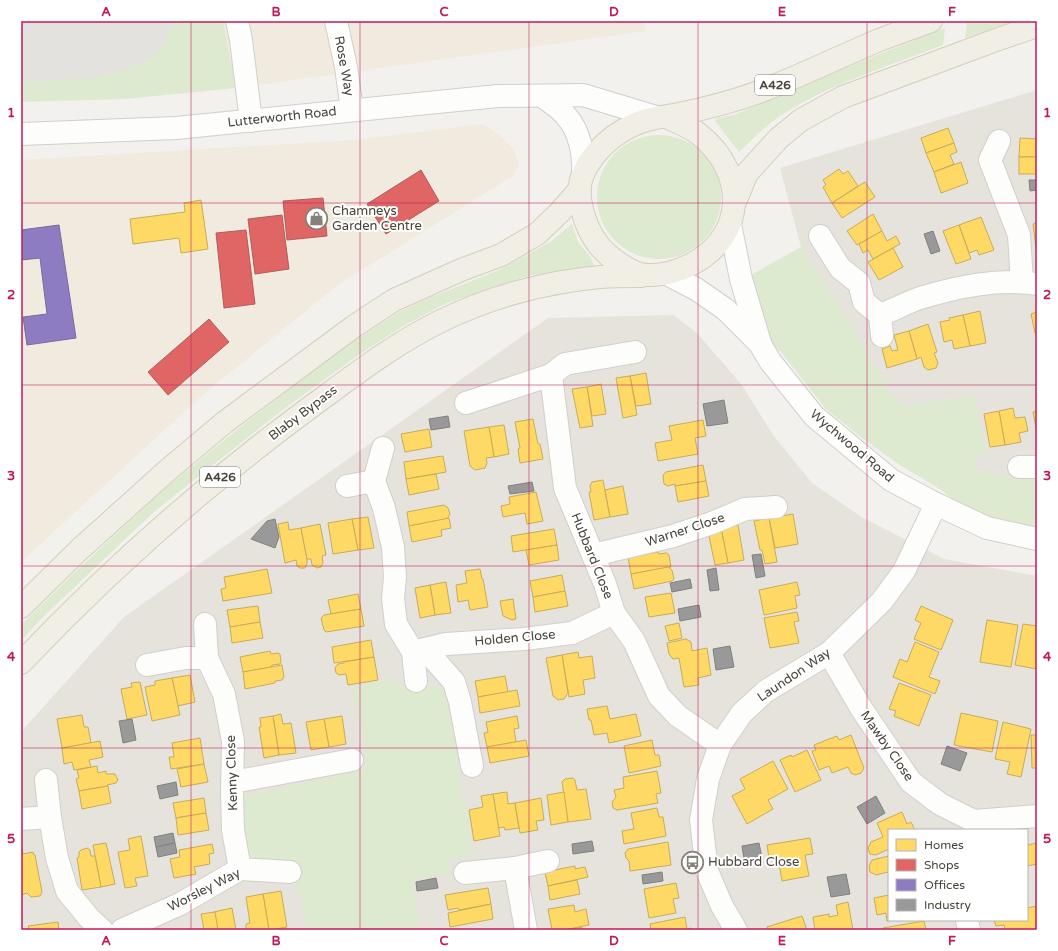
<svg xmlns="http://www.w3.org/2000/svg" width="1058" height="951" viewBox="0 0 1058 951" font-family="'Varela Round',sans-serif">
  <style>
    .residential { fill: #e5e3db; fill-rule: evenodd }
    .commercial { fill: #f0ebde }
    .green { fill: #ddeacf }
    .parking { fill: #e4e2de }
    .homes { fill: #ffd966; stroke: #c8ac58 }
    .shops { fill: #e06666; stroke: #b25c58 }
    .offices { fill: #8e7cc3; stroke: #796b9a }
    .industry { fill: #999; stroke: #81807c }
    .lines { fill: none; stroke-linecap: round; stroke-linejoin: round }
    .minor-casing { stroke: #d0cfcb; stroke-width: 24 }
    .major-casing { stroke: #d3cebc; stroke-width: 24 }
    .minor { stroke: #fdfdfc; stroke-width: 22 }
    .major { stroke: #f0eee5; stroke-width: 22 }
    .grid { fill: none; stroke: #c2185b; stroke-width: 1; stroke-opacity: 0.55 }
    .labels { text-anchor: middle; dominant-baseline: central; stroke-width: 4; stroke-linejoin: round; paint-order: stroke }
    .shield { fill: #fff; stroke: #7f7c74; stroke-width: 1 }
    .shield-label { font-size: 12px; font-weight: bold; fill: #484439 }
    .street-label { font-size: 13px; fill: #484439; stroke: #fff }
    .poi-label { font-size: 13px; fill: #484439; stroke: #fff; text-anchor: start }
    .neatline { fill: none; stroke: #c2185b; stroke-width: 1.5 }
    .grid-label { font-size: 13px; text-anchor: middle; font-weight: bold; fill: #c2185b }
  </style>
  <rect width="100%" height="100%" fill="#f2f1ed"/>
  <g class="residential">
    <polygon points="1037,90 1037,478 1005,477 976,470 974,395 904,406 891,393 855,332 801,247 780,168"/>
    <path d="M673,315L696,332L742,385L773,435L812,483L863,518L944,559L1037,576V930H21V732L124,617L548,318ZM889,830H1027V920H889Z"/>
  </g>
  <g class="commercial">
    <polygon points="223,21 643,21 646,31 236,88"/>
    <polygon points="482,124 499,135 514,149 519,165 513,176 339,284 206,392 21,562 21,160 353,140"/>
  </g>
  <g class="green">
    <polygon points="21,21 223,21 236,88 125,99 21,102"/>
    <polygon points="967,21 1016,21 965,38"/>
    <path d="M945,28L943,45C891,65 836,82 788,111C770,121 754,138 739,152L715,121L717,118L734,115L847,67Z"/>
    <circle cx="659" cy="197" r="62"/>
    <polygon points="572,224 578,242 589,255 595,267 532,275 493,287 447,303 405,325 360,354 285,408 155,511 41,619 21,641 21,625 73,574 162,491 239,428 340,350 399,312 424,300 499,270 550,242"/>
    <polygon points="801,247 855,332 891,393 904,406 974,395 986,453 976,457 976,470 1005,477 1037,478 1037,539 980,524 943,491 900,465 862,438 826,409 780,351 760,344 749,276"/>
    <polygon points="394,678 395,684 447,686 461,784 474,854 449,859 451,874 412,879 420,930 307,930 301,897 290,872 240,869 232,800 249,795 366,769 364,746 352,687"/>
  </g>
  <polygon class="parking" points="21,21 172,21 166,41 149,59 123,70 93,78 21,82"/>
  <g class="homes">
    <polygon points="948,128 954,143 926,153 921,138"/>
    <polygon points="1020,138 1037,139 1037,157 1019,157"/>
    <polygon points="954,143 957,152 950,155 954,164 934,172 926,153"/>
    <rect x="1019" y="157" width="18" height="17"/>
    <polygon points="961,162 968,183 941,193 934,172"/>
    <polygon points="839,169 843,174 848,171 858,186 832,203 823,187 826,185 823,180"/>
    <polygon points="865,182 875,197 842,218 832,203"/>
    <polygon points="201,200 208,249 181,253 179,238 133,244 130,219 185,212 184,203"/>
    <polygon points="873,214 882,231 857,245 847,231"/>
    <polygon points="981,217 994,250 979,255 977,250 969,253 959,225"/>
    <polygon points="1037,223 1037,256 1033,224"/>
    <polygon points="959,225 971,259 956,264 943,231"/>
    <polygon points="882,231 887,241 896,236 900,244 873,259 868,250 863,253 859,244"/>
    <polygon points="893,248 903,267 879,280 868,262"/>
    <polygon points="980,311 986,343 970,346 963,315"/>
    <polygon points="1037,312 1037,332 1035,333 1031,314"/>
    <polygon points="963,315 970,346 954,349 952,340 944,342 940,322 950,320 949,318"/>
    <polygon points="928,324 937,352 934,353 938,363 936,368 928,370 924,367 921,357 917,359 909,331"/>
    <polygon points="909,331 917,359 887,368 882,349 890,346 892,351 898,350 894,335"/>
    <polygon points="646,373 651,404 636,406 630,376"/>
    <polygon points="630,376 637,415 623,418 616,378"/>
    <polygon points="601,384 606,414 592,416 587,387"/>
    <polygon points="587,387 593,426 580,428 572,389"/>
    <polygon points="1013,408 1015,418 1025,417 1028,431 1019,433 1021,442 1005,445 999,411"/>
    <polygon points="999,411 1005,445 990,447 984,414"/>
    <polygon points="1037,411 1037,433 1033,412"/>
    <polygon points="533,419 538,444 540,444 543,459 520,463 518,449 520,448 515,422"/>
    <polygon points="703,420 706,436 695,438 698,454 658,461 655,443 672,440 669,426"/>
    <polygon points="504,425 509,454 494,457 489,427"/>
    <polygon points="489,427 494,457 486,458 487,463 485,468 475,470 470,466 464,431"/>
    <polygon points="429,429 432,447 405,452 401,434"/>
    <polygon points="443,456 446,472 406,479 404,462"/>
    <polygon points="703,465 706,481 675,486 675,484 668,486 664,484 663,475 666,472"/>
    <polygon points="436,474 439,489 409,495 406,479"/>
    <polygon points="603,480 610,517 594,520 589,492 591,492 590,486 592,482"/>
    <polygon points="706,481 709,496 678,502 675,486"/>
    <polygon points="623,486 628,514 610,517 605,490"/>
    <polygon points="536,492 543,521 527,524 525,513 503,517 501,506 510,504 509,497"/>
    <polygon points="444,505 448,508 450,514 447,519 409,526 407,512"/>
    <polygon points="793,514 798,544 775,548 769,518"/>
    <polygon points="368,517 374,548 358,550 352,519"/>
    <polygon points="449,518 451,528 441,530 442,536 412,542 409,526"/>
    <polygon points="769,518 777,562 765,564 762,550 760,550 754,521"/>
    <polygon points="352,519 358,550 333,554 328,523"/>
    <polygon points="288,522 289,530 301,528 307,559 307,564 305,568 300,568 297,566 296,560 285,563 278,524"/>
    <polygon points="320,524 326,555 322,556 323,563 321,567 317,568 312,565 311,559 307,559 301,528"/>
    <polygon points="738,525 744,560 728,563 721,528"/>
    <polygon points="721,528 728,563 715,565 708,531"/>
    <polygon points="554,529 557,545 513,552 511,536"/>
    <polygon points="557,545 559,560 529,565 526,550"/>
    <polygon points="658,552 659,554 666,553 669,555 671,567 631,574 628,557"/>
    <polygon points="668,567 672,570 674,579 672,581 634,589 631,574"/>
    <polygon points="267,569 272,593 223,601 221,589 226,588 224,577"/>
    <polygon points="480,569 482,579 483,579 488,607 470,610 468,600 458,602 456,585 467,583 465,571"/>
    <polygon points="562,575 565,591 533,597 530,581"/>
    <polygon points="446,582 451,613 435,615 430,585"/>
    <polygon points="797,582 800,595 795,596 797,608 764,615 759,590"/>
    <polygon points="430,585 435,615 420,618 415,588"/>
    <polygon points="565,591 568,606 535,612 533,597"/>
    <polygon points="671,593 675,613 649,617 645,597"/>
    <polygon points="358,594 361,609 331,614 328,600"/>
    <polygon points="513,599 516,619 512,620 503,616 500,601"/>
    <polygon points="258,606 260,622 230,627 227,610"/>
    <polygon points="921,606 953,620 941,650 914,639 921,623 915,620"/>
    <polygon points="361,609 364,626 326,632 324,630 321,618 324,615"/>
    <polygon points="797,612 799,621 794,622 799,643 770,648 764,618"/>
    <polygon points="987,620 1018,625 1011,667 980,662"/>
    <polygon points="260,622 263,638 232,643 230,627"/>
    <polygon points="679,623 682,638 669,641 665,626"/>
    <polygon points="1023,624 1037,626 1037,669 1015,665"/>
    <polygon points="686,639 691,642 692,651 707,648 711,675 698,678 699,685 684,687 679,658 673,659 669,654 667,643"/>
    <polygon points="371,640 374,657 334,663 332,647"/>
    <polygon points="915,642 939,652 929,677 940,681 935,694 893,677 900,659 907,662"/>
    <polygon points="270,651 271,654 278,653 280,654 281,662 280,664 272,665 272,667 243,672 240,657"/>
    <polygon points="578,652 579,658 592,656 595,678 583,680 585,694 569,697 562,655"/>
    <polygon points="562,655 568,693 564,699 558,700 553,696 546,658"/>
    <polygon points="374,657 378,680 348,685 346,674 339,675 336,673 335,668 338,664 344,663 344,662"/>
    <polygon points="282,665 284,677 282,680 275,681 275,683 245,689 243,672"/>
    <polygon points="190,675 195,702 178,706 172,678"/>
    <polygon points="505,676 508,692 478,697 475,681"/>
    <polygon points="172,678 180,715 152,721 145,687 155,685 155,681"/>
    <polygon points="140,682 147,715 127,719 121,689 132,687 131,683"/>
    <polygon points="899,683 931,695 919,726 894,716 896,711 889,709"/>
    <polygon points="517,690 520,706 480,713 478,697"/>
    <polygon points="607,706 610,719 636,714 641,736 609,743 607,733 594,735 591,720 589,720 587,709"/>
    <polygon points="961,713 998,721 992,752 954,745"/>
    <polygon points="281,714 283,724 291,723 296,753 279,755 273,716"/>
    <polygon points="82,715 84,727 88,727 91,743 62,748 57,719"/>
    <polygon points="273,716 279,755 264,758 259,727 261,727 260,718"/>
    <polygon points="342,716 346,744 329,747 324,719"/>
    <polygon points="517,716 519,728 514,729 516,742 487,747 484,733 488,732 486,722"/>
    <polygon points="324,719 329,747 311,750 306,722"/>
    <polygon points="1003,722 1031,729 1021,777 1007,774 1010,762 995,759"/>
    <polygon points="851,735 864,768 861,773 855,775 851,773 848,767 832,773 829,766 819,770 812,751 816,750 814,745 837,736 839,740"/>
    <polygon points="1031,735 1037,735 1037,768 1032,768"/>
    <polygon points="200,738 204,764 171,769 169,757 174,757 172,743"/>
    <polygon points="526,740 529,756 490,763 487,747"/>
    <polygon points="652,740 655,755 659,755 661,766 629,773 624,746"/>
    <polygon points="100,741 103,757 89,760 91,767 74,770 72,762 64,764 62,748"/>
    <polygon points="807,750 821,780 795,792 780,760 791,755 792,757"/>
    <polygon points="773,761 788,789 768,800 773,809 747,824 732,796 745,789 740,779"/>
    <polygon points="204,764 208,782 181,787 177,769"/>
    <polygon points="97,766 98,773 106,771 106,774 115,774 118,780 116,783 107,785 108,786 79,791 76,779 79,778 77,770"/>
    <polygon points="657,771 661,793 656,794 658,803 617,810 613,808 612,802 616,797 614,790 624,788 623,777"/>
    <polygon points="573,778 575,780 577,790 586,789 591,819 568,822 562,782 565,779"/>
    <polygon points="108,786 111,803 82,809 79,791"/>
    <polygon points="507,792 508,804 515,803 519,828 505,830 504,827 498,828 493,794"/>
    <polygon points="564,792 568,822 551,825 547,795"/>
    <polygon points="493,794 500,836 474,841 469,810 483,807 481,796"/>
    <polygon points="204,798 206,813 176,818 173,803"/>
    <polygon points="541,798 544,820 536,821 538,830 520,833 515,803"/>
    <polygon points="657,808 659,817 663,817 666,836 624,844 622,831 634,829 631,813"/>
    <polygon points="902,812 907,824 911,822 915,830 889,830 889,849 876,855 870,854 868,848 871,842 883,837 877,823"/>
    <polygon points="206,813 209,830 178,835 176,818"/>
    <polygon points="141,836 148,876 135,878 137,886 125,888 118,852 130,850 128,839"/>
    <polygon points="810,838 813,854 805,855 809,876 782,881 778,857 769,858 767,845"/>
    <polygon points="1027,841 1028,845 1036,843 1037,848 1037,864 1027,866"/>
    <polygon points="668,842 671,865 630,871 629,861 626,858 625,853 628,849"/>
    <polygon points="106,843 115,884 101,887 93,845"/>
    <polygon points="212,844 214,853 209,854 210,864 194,867 196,874 174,878 170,859 180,857 179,850"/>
    <polygon points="21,848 22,848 23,854 33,852 34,855 35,855 42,892 40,896 31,897 27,893 21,895"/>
    <polygon points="87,848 90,850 91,856 95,856 101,887 82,890 77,858 79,857 79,852 81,850"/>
    <polygon points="889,856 889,876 888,872 876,875 870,872 869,866 872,860"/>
    <polygon points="575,866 575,869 585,867 588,877 548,886 545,872"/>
    <polygon points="577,880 580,894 550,900 548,886"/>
    <polygon points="676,883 679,898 673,899 676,913 649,918 644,889"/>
    <polygon points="488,888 491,904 459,910 458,908 448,910 445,895"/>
    <polygon points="281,891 287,927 269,930 263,894"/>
    <polygon points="263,894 269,930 246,930 246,924 250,923 246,897"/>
    <polygon points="889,895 889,920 892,920 887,921 886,913 877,915 874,898"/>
    <polygon points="848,902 853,930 815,930 813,917 829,914 829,917 838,915 836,905"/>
    <polygon points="491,904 493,919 450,927 448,913"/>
    <polygon points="574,905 575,912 586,909 589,925 564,930 552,930 548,909"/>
    <polygon points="1037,906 1037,930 1005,930 1004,925 996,926 994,920 1027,920 1027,908"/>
    <polygon points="232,908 236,930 218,930 214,912"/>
    <polygon points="215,912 218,930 204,930 201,914"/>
    <polygon points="802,916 807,930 768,930 767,927"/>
    <polygon points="685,917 687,929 691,928 691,930 651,930 650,924"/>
    <polygon points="924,921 926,930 881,930 883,928"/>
    <polygon points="58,922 59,930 23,930 29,928 28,926"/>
    <polygon points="582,927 582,930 564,930"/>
  </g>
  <g class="shops">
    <polygon points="421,170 439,201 386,234 367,204"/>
    <polygon points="323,198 327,236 287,240 283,201"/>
    <polygon points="282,215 289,269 255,274 248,219"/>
    <polygon points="246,230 255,304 224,308 216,233"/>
    <polygon points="209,319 229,342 168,395 148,372"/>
  </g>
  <polygon class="offices" points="59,225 76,338 27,345 23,317 47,314 40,258 21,260 21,230"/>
  <g class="industry">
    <polygon points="1029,180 1037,180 1037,190 1030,191"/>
    <polygon points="933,231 940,251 931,254 924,234"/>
    <polygon points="724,400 728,423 707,426 703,404"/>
    <polygon points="448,416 450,427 431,430 429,419"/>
    <polygon points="532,482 534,491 510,494 508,486"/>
    <polygon points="275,519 279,537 275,548 251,539 267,521"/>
    <polygon points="761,554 765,576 756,578 752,555"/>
    <polygon points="716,568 719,590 710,591 707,570"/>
    <polygon points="690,579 692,588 672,592 670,583"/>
    <polygon points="699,605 701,617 680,621 678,609"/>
    <polygon points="730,646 734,667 716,670 713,649"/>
    <polygon points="132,719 136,740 123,743 119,721"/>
    <polygon points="947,746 967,753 960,771 941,764"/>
    <polygon points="176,782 178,795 160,799 157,786"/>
    <polygon points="876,796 885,813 867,824 857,807"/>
    <polygon points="173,833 175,843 156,847 154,837"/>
    <polygon points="592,841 594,851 573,854 572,844"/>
    <polygon points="175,843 177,853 158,857 156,847"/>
    <polygon points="759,843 763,863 745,866 742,846"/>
    <polygon points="662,872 663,881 643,884 642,875"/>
    <polygon points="846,874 850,894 831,897 827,877"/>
    <polygon points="436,878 438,888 417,891 416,882"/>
  </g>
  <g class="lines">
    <defs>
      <g id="minor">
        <polyline points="237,21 241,40 251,121"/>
        <polyline points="336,21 346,67 352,110"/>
        <path d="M542,96C550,102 560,108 566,116C580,131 584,155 583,174"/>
        <polyline points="21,134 176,128 498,96 583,95 656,117"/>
        <polyline points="999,141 990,160 1019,235 1022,282"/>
        <polyline points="730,224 741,279 760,343"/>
        <path d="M820,236L840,268L859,283L864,302L880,315C893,310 906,303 920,298C957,287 998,278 1037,284"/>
        <polyline points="667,274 696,289 725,309 760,344 770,361 814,416 891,480 936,504 987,528 1037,539"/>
        <polyline points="880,315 882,336"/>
        <polyline points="551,375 565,488 605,584 614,613 634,641 659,696 678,716 720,745"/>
        <polyline points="466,403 551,375 565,364 635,352"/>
        <polyline points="383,448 374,481 384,508 393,547 395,577 393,598 396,624 413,652 446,644 524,639 572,633 614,613"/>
        <polyline points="1019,467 1037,467"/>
        <polyline points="347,486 374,481"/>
        <polyline points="593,555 673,536 712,523 745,509 776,507"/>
        <polyline points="205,624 207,658"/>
        <polyline points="425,649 454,682 460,702 472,766"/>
        <polyline points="413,652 416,681"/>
        <polyline points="829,653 861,708 911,782 940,804 974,821 1037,816"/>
        <polyline points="147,665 186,658 207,658 224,694 233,741 232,792 233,830 240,869"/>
        <polyline points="46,780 50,817 57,858 67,891 89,918 102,930"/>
        <polyline points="233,782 352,760"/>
        <polyline points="21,819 50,817"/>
        <polyline points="515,868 548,861"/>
        <polyline points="465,873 515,868 526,930"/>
        <polyline points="967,920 969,930"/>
        <polyline points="122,930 180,904 240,869 290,872"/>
        <polyline points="736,930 722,906 707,871 701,820 708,779 720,745 742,713 766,691 829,653 882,601 904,571 936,504"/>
      </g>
      <g id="major">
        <path d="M666,117C677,122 691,127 700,135C746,172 747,235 692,264C678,271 663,276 648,275C631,275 607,256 597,243C585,226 574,195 583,174C593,151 615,132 638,123C652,117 665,117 679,114C708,108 736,101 764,90C802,75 839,57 877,41C894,34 913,28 931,21"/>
        <polyline points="735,202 747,173 779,138 801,120 843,97 996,40 1037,26"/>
        <polyline points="21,607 80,549 169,469 225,422 353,327 394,300 461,270 501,255 537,234 559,213 580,189"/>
        <path d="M21,663C111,568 206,484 312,406C353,376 394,344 441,321C489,297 546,282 600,277C614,276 628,276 641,276"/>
      </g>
    </defs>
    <use href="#minor" class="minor-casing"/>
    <use href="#major" class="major-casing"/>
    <use href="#minor" class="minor"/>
    <use href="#major" class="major"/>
  </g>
  <path class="grid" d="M191,21V930M360,21V930M529,21V930M698,21V930M867,21V930M21,203H1037M21,385H1037M21,566H1037M21,748H1037"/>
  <defs>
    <symbol id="shop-ring" viewBox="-11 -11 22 22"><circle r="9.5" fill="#fff" stroke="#848178" stroke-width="1.5"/><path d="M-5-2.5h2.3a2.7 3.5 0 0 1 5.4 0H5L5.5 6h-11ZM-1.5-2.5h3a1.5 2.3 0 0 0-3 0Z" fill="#848178"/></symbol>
    <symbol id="bus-ring" viewBox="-11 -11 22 22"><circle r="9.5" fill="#fff" stroke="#848178" stroke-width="1.5"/><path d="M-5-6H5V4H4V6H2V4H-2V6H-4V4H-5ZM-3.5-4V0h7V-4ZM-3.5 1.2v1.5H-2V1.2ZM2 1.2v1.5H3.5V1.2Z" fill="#848178"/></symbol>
  </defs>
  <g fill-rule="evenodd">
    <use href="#shop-ring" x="304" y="206" width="25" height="25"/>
    <use href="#bus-ring" x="680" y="850" width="25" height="25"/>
  </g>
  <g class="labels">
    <g class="shield">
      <rect x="755" y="75" width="40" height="20" rx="3"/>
      <rect x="200" y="467" width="40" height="20" rx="3"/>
    </g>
    <g class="shield-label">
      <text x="775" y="85">A426</text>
      <text x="220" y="477">A426</text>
    </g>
    <g class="street-label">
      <text transform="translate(344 66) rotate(80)">Rose Way</text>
      <text transform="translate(282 117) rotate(-6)">Lutterworth Road</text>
      <text transform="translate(303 413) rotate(-37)">Blaby Bypass</text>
      <text transform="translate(852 446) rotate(40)">Wychwood Road</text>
      <text transform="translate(685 530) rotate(-18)">Warner Close</text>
      <text transform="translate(592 556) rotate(68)">Hubbard Close</text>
      <text transform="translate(515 638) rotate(-5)">Holden Close</text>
      <text transform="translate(794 675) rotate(-34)">Laundon Way</text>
      <text transform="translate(887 746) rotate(55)">Mawby Close</text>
      <text transform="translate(232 773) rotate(-92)">Kenny Close</text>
      <text transform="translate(204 890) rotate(-27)">Worsley Way</text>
    </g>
    <g class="poi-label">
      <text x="332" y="211">Chamneys<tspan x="332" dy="15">Garden Centre</tspan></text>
      <text x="708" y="862">Hubbard Close</text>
    </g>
  </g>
  <rect width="1058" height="951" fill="none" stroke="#ffffff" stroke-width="44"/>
  <rect x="888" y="829" width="140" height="92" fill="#ffffff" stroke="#b6b4b0"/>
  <rect x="896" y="839" width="20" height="12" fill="#ffd966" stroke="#b6b4b0"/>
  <text x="924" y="849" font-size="12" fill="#484439">Homes</text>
  <rect x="896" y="859" width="20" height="12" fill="#e06666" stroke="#b6b4b0"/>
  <text x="924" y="869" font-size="12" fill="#484439">Shops</text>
  <rect x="896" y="879" width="20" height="12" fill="#8e7cc3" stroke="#b6b4b0"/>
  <text x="924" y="889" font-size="12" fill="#484439">Offices</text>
  <rect x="896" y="899" width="20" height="12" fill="#999999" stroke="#b6b4b0"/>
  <text x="924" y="909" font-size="12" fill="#484439">Industry</text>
  <rect x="22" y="22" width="1014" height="907" class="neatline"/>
  <g class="grid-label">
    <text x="106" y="16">A</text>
    <text x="276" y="16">B</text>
    <text x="444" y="16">C</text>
    <text x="614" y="16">D</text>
    <text x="782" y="16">E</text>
    <text x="952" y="16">F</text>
    <text x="11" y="117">1</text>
    <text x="1047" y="117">1</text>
    <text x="11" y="299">2</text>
    <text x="1047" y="299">2</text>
    <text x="11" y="480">3</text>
    <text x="1047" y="480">3</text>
    <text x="11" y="661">4</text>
    <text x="1047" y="661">4</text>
    <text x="11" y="843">5</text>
    <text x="1047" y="843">5</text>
    <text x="106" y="945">A</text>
    <text x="276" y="945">B</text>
    <text x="444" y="945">C</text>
    <text x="614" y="945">D</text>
    <text x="782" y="945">E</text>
    <text x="952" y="945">F</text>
  </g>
</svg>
